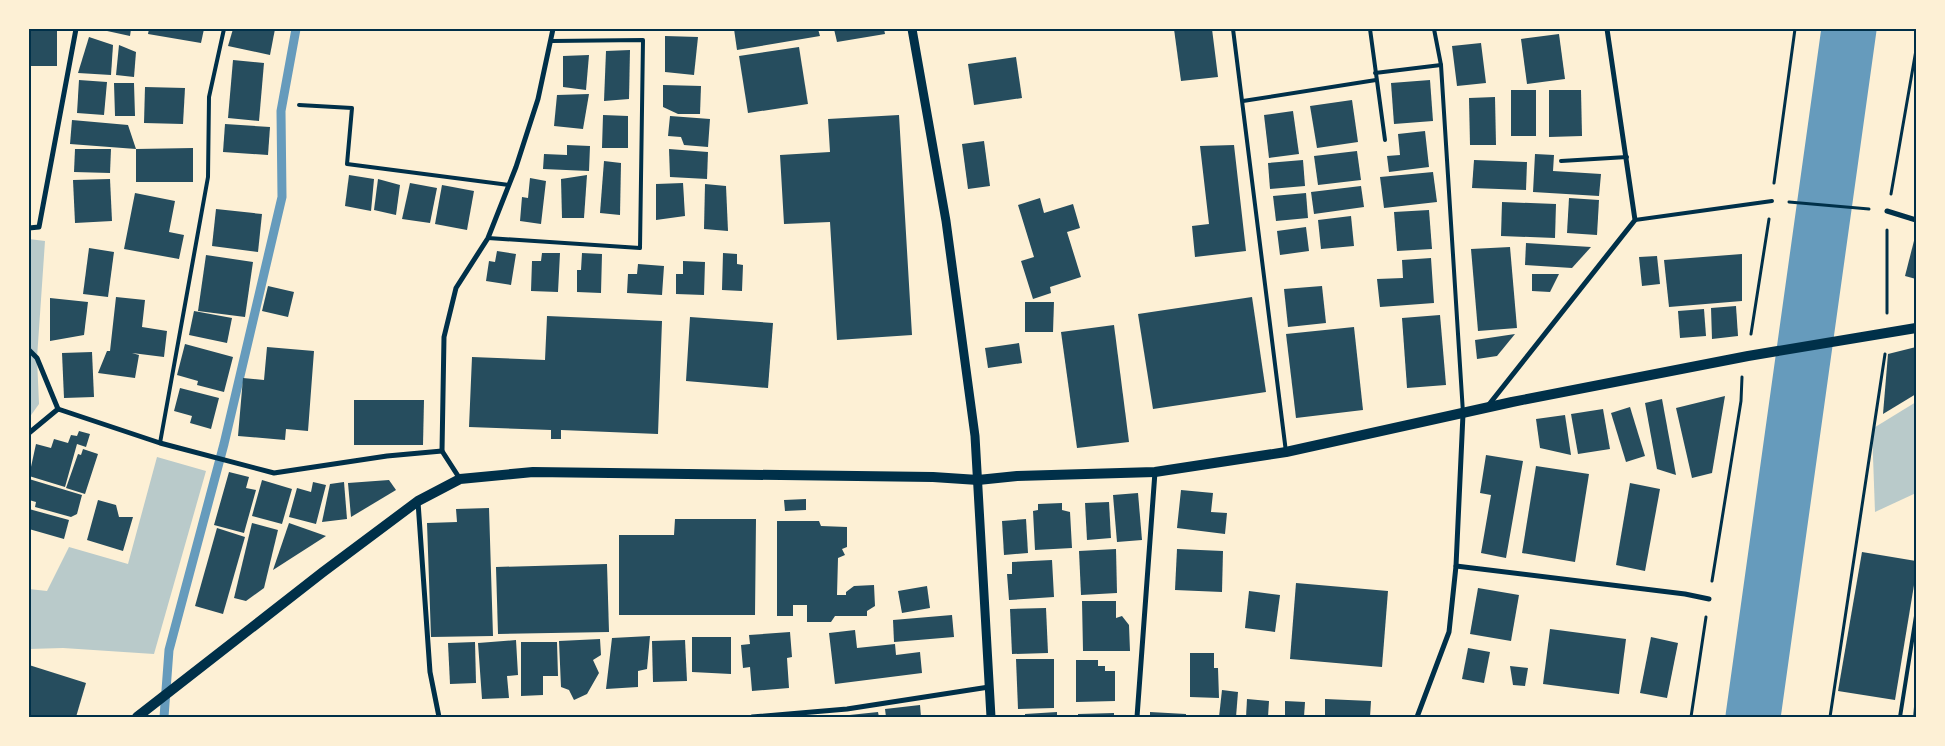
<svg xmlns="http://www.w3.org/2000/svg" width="1945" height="746" viewBox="0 0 1945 746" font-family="'Archivo Narrow',sans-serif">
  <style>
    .green { fill: #b9caca }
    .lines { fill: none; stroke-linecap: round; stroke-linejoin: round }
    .stream { stroke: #669bbc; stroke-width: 9 }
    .river { stroke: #669bbc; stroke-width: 55 }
    .building { fill: #264d5e }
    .path { stroke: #003049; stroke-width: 3 }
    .service { stroke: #003049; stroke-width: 4 }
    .minor { stroke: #003049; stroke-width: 5 }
    .tertiary { stroke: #003049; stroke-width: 9 }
    .secondary { stroke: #003049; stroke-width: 10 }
    .neatline { fill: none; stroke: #003049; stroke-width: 2 }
  </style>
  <rect width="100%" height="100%" fill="#fdf0d5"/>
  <g class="green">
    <polygon points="29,239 45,241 37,358 39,404 29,418"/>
    <polygon points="1916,402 1916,493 1875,512 1872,429"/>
    <polygon points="157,457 206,471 154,654 63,648 29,649 29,589 47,591 69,547 128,564"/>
  </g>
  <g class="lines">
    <polyline class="stream" points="164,717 169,650 224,444 282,197 281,111 296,29"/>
    <polyline class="river" points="1753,717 1849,29"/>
  </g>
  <g class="building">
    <rect x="29" y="29" width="28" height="37"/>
    <polygon points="98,29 131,29 130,36"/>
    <polygon points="149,29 204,29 201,43 148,34"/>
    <polygon points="233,29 275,29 270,55 228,46"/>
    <polygon points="734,29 818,29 820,36 737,50"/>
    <polygon points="834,29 884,29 885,34 837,42"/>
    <polygon points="1174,29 1212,29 1218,77 1181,81"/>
    <polygon points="1559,34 1565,79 1527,84 1521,39"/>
    <polygon points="665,36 698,37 694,75 665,72"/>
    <polygon points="89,37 113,45 111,75 78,73"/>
    <polygon points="1481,43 1486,83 1457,86 1452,46"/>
    <polygon points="119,45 136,52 134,77 116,75"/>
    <polygon points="799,47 808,104 748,113 739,56"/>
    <polygon points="630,50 629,99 604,101 606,51"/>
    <polygon points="589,55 586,90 563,87 563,56"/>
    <polygon points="1016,57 1022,98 974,105 968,64"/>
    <polygon points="233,60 264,63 259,121 228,118"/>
    <polygon points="79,80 107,82 104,115 77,113"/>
    <polygon points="1430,80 1433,121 1394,124 1391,83"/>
    <polygon points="114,83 134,83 135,116 115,116"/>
    <polygon points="663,85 701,86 700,114 678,114 663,107"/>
    <polygon points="145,87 185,88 183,124 144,123"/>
    <rect x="1511" y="90" width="25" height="46"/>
    <polygon points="1549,90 1581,90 1582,136 1549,137"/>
    <polygon points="589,94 583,129 554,126 557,95"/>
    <polygon points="1495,97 1496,145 1470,145 1469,98"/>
    <polygon points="1352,100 1358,142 1317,148 1310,106"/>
    <polygon points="1293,111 1299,154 1269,158 1264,115"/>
    <polygon points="603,115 628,116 628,148 602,148"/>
    <polygon points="899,115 912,335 837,340 830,222 784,224 780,155 830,152 828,119"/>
    <polygon points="670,116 710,119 708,147 684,145 681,137 668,136"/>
    <polygon points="72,120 128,125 136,149 70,144"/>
    <polygon points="225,124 270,127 268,155 223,152"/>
    <polygon points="1425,131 1429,167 1389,172 1387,156 1400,155 1398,134"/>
    <polygon points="984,141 990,186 968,189 962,144"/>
    <polygon points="567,145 590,146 589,171 543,169 544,154 567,155"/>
    <polygon points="1234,145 1246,251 1195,257 1192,226 1209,224 1200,146"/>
    <polygon points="193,148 193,182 136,182 136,149"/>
    <polygon points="75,149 111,149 110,173 74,172"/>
    <polygon points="669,149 708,152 707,179 670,177"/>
    <polygon points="1357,151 1361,180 1318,185 1314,156"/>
    <polygon points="1535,154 1554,155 1553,171 1601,174 1599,196 1533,192"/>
    <polygon points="1303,160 1305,186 1270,189 1268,163"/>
    <polygon points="1474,160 1527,162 1526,190 1472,188"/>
    <polygon points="604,161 621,163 620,215 600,213"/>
    <polygon points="1433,172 1437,202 1384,208 1380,177"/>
    <polygon points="349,175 374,179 371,211 345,206"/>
    <polygon points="587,175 584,218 562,218 561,179"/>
    <polygon points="530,178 546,181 541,224 520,221 522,197 528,198"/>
    <polygon points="110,179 112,221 75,223 73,180"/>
    <polygon points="378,179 400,185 396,215 374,210"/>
    <polygon points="410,183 437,188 430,223 402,219"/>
    <polygon points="683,183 685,216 656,220 656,184"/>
    <polygon points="705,184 726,186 728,231 704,229"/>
    <polygon points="442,185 474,191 467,230 435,224"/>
    <polygon points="1361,186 1364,207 1314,214 1311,192"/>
    <polygon points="135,193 175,201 169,232 184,235 179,259 124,249"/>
    <polygon points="1306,193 1308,218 1276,221 1273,196"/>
    <polygon points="1040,198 1044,213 1073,204 1080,228 1067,232 1081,277 1050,287 1051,293 1033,299 1021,261 1034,257 1018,205"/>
    <polygon points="1569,198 1599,200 1597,235 1567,233"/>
    <polygon points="1502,202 1556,204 1555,238 1501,236"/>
    <polygon points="216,209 262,214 258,252 212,246"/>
    <polygon points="1429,210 1432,249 1397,251 1394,212"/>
    <polygon points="1351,216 1354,246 1321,249 1318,220"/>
    <polygon points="1306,227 1309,251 1280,255 1277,231"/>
    <polygon points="1916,233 1916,279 1905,276"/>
    <polygon points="1526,243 1591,247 1572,268 1525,265"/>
    <polygon points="1510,247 1517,328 1478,331 1471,249"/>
    <polygon points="89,248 114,252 108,297 83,294"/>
    <polygon points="497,251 516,254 511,285 486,281 489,261 495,262"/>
    <polygon points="542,253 560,253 558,292 531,291 532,261 541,261"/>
    <polygon points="582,253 602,254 601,293 577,292 577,270 581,270"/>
    <polygon points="723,253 737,254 737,264 743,265 742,291 722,290"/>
    <polygon points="1742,254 1742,301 1669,307 1664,260"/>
    <polygon points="206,255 253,262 245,317 198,311"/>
    <polygon points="1657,256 1660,284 1642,286 1639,257"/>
    <polygon points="1431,258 1434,303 1380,307 1377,279 1403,278 1402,260"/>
    <polygon points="683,261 705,262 704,295 676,294 676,274 683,274"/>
    <polygon points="638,264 664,266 662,295 627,293 628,274 637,274"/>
    <polygon points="1532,274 1559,274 1550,292 1532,291"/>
    <polygon points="268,286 294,292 288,317 262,311"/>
    <polygon points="1322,286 1326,323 1288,327 1284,289"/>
    <polygon points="116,297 145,300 142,327 167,331 164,357 132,353 139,355 135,378 98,373 107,351 110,351"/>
    <polygon points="1252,297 1266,392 1153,409 1138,314"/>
    <polygon points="50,298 88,302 84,335 50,341"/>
    <polygon points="1025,302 1054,302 1053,332 1025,332"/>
    <polygon points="1736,306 1738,336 1712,339 1711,308"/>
    <polygon points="1704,309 1706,336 1680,338 1678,311"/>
    <polygon points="194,311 232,318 227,343 189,335"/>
    <polygon points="1440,315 1446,385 1407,388 1402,318"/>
    <polygon points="547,316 662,321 658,434 561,430 561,439 551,439 551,430 469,427 472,357 545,360"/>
    <polygon points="690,317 773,323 768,388 686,381"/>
    <polygon points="1114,325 1129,442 1077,448 1061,332"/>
    <polygon points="1354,327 1363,410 1296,418 1286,334"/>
    <polygon points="1515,334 1497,356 1477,359 1475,340"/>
    <polygon points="1019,343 1022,363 988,368 985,348"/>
    <polygon points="185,344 233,357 224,392 197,385 198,381 177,375"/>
    <polygon points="267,347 314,351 308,431 286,429 285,440 238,436 243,378 264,380"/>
    <polygon points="1916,347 1916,394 1883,414 1888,354"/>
    <polygon points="92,352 94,397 64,398 62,353"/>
    <polygon points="180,388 219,398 211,429 190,423 192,416 174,411"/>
    <polygon points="1725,396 1712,473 1692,478 1676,408"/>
    <polygon points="1662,399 1676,475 1657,469 1645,403"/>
    <polygon points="354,400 424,400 423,445 354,445"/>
    <polygon points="1630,407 1645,456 1626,462 1611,413"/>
    <polygon points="1603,409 1610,449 1578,454 1571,414"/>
    <polygon points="1565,415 1571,455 1540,448 1536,419"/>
    <polygon points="79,431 90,434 86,447 77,444 65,487 29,476 36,444 51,448 54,439 68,443 71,435 77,436"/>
    <polygon points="83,449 98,454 85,494 66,488 78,454 81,455"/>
    <polygon points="1486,455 1523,461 1506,558 1481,553 1491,495 1480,493"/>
    <polygon points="1536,466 1589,474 1575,562 1522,553"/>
    <polygon points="229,472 249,477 246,488 256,490 244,533 214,525"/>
    <polygon points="29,479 82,495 77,514 71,517 35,507 36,502 29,500"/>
    <polygon points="262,480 292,489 282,524 252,516"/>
    <polygon points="389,480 396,490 351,517 348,483"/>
    <polygon points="313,482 326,485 316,524 289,517 297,488 311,492"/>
    <polygon points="344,482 347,519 322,522 330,484"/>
    <polygon points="1630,483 1660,489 1645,571 1616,565"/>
    <polygon points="1181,490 1213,493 1211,512 1227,513 1225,534 1177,528"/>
    <polygon points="1138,493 1142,540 1117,542 1113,495"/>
    <polygon points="806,499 806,510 785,511 784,500"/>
    <polygon points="98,500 116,505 119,517 133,517 123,551 87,540"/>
    <polygon points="1109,502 1111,538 1087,540 1085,503"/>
    <polygon points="1062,503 1062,510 1070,512 1072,548 1035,550 1033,511 1038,510 1038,504"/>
    <polygon points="489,508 493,636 431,637 427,523 457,522 456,509"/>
    <polygon points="29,509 69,520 64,539 29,529"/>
    <polygon points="675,519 756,519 755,615 619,615 619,535 674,535"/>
    <polygon points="1026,519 1028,553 1004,555 1002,521"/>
    <polygon points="777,521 819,521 821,526 847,527 847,547 842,549 845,555 838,558 837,595 846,595 846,592 854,586 874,585 875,606 867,611 867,616 835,616 831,622 807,622 807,605 793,605 793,616 777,616"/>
    <polygon points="252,523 278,530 264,588 246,601 234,598"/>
    <polygon points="289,523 326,536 273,570"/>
    <polygon points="217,528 245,537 223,614 195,606"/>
    <polygon points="1116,549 1117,593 1081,595 1079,551"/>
    <polygon points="1177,549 1223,551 1222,592 1175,590"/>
    <polygon points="1862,552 1916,561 1916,573 1895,700 1838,691"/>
    <polygon points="1052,560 1054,597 1009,600 1007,574 1012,574 1012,562"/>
    <polygon points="607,564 609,632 498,634 496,567"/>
    <polygon points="1296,583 1388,591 1382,667 1290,659"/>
    <polygon points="927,586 930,608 902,613 898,591"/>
    <polygon points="1478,588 1519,595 1511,641 1470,634"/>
    <polygon points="1249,591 1280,595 1275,632 1245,628"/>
    <polygon points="1082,601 1116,601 1116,618 1122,616 1129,625 1130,651 1083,651"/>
    <polygon points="1046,608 1048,653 1012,654 1010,609"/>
    <polygon points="952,615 954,637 894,642 893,620"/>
    <polygon points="1550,629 1626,639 1619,694 1543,684"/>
    <polygon points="855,630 857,648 895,644 896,655 920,652 922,673 835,684 829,633"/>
    <polygon points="790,632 792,657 787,658 789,688 752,691 750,667 743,668 741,645 750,644 749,635"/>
    <polygon points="650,636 647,669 638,671 638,687 606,689 612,638"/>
    <polygon points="692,637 731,637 731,674 692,672"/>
    <polygon points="1651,637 1678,643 1667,698 1640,693"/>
    <polygon points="600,639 601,655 593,660 599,673 587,694 574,700 569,690 561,687 559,641"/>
    <polygon points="516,640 518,675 507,676 509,698 482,699 478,643"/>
    <polygon points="685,640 687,681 653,682 652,641"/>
    <polygon points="475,642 476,683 450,684 448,643"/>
    <polygon points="521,642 557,642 558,676 543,676 543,695 521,696"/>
    <polygon points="1468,648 1490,652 1484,683 1462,679"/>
    <polygon points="1190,653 1214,653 1214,668 1218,668 1219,698 1190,697"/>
    <polygon points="1016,659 1054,659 1054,708 1018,709"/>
    <polygon points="1076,660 1098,660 1098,666 1105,666 1105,671 1115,671 1115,701 1076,702"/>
    <polygon points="29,665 86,683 76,717 36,717 29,715"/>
    <polygon points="1510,666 1528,668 1525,686 1513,685"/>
    <polygon points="1222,690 1238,692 1236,717 1219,717"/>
    <polygon points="1915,697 1916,697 1916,717 1913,717"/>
    <polygon points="1247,699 1269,701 1268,717 1246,717"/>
    <polygon points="1325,699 1371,701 1370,717 1325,717"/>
    <polygon points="1285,701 1305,702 1304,717 1285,717"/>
    <polygon points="920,705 921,717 886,717 885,709"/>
    <polygon points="878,712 879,717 840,717 840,716"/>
    <polygon points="1057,712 1057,717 1025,717 1025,714"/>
    <polygon points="1150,712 1186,714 1186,717 1150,717"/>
    <polygon points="1114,713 1114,717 1078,717 1078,714"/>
    <polygon points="1202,715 1214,715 1214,717 1201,717"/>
  </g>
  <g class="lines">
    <g class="path">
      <polyline points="1774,183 1795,29"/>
      <polyline points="1891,194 1916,50"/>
      <polyline points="1789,202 1869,209"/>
      <polyline points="1887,230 1887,313"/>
      <polyline points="1751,334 1769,219"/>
      <polyline points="1712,581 1741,401 1742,377"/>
      <polyline points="1691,717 1706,617"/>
      <polyline points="1830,717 1885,354"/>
    </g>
    <g class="service">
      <polyline points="1233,29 1286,452"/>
      <polyline points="1370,29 1385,140"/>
      <polyline points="1434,29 1441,65 1463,413"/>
      <polyline points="1375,73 1441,65"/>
      <polyline points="1243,101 1376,80"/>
      <polyline points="299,105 352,108 347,164 509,185"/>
      <polyline points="1561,161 1627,157"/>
      <polyline points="1635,220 1772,201"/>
      <polyline points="488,238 640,248 643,40 552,41"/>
      <polyline points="160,443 208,177 209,97 224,29"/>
      <polyline points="1900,717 1916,616"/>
    </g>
    <g class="minor">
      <polyline points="1887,211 1916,220"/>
      <polyline points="29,228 39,227 76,29"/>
      <polyline points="29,350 37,358 58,409"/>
      <polyline points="1487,407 1635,220 1607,29"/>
      <polyline points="58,409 160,443 274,473 387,456 442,451"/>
      <polyline points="29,433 58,409"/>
      <polyline points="460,479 442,451 444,337 456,288 488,238 516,167 538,99 553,29"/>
      <polyline points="418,502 430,672 439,717"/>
      <polyline points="1456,566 1685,594 1709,599"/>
      <polyline points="752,717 847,709 989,687"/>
      <polyline points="1137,717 1155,472"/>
      <polyline points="1417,717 1449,632 1456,566 1463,414"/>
    </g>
    <polyline class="tertiary" points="912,29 946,221 975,436 991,717"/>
    <polyline class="secondary" points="137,717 323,572 418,501 460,479 533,472 933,477 978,480 1017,476 1155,472 1286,452 1512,402 1748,356 1916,328"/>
  </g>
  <rect width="1945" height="746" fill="none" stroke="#fdf0d5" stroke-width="60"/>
  <rect x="30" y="30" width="1885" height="686" class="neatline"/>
</svg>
